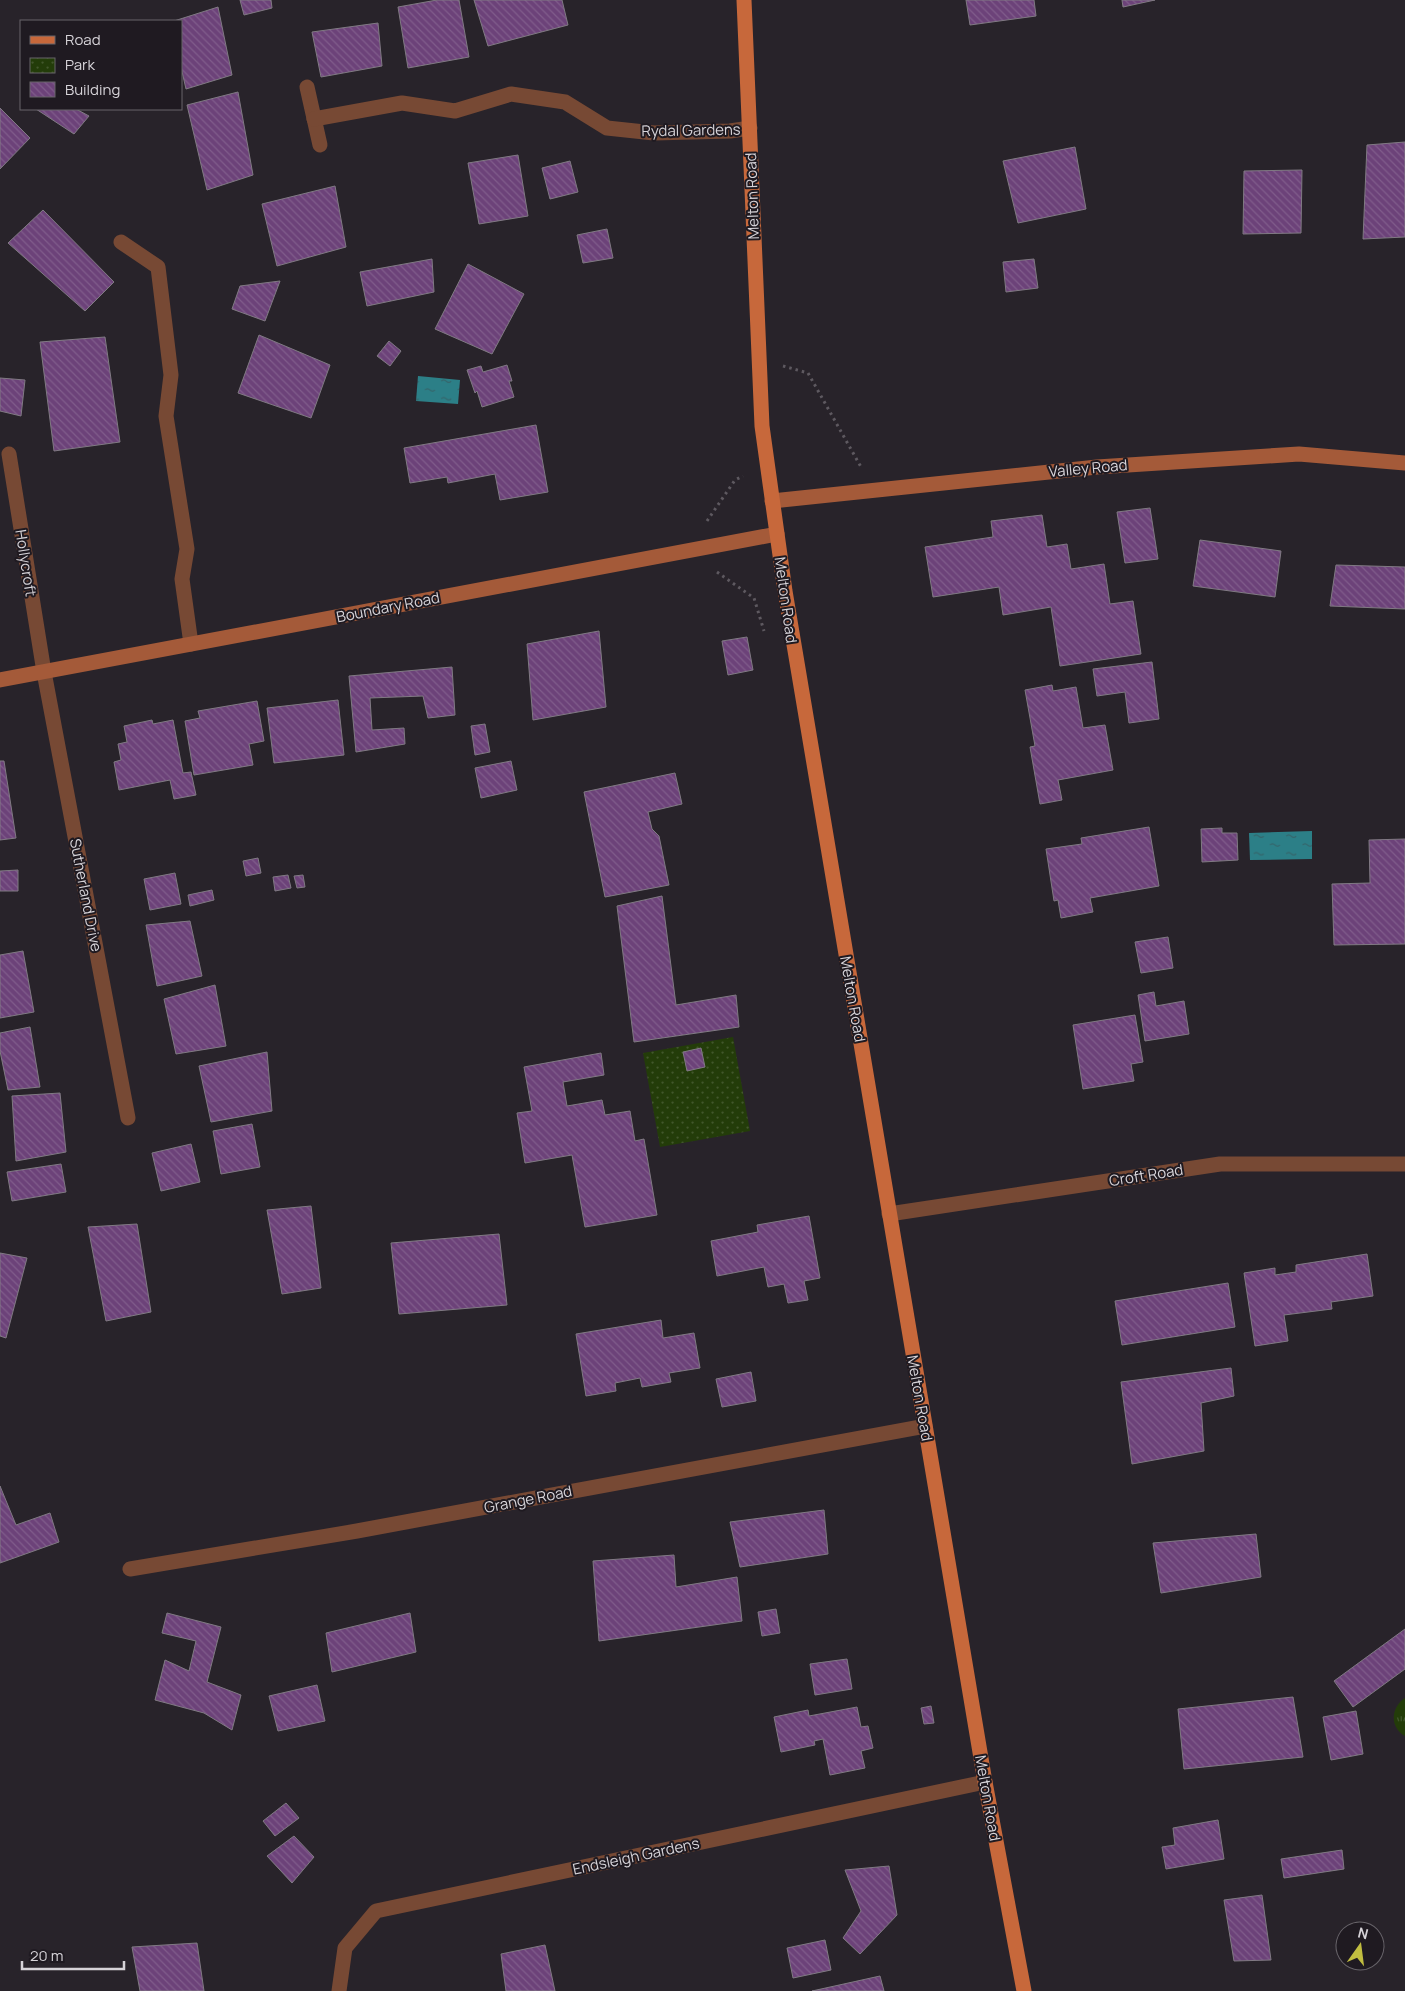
<svg xmlns="http://www.w3.org/2000/svg" width="1405" height="1991" viewBox="0 0 1405 1991" font-family="Manrope,sans-serif">
  <style>
    .grass { fill: url(#grass-tufts) }
    .park { fill: url(#park-dots) }
    .water { fill: url(#water-ripples) }
    .building { fill: url(#building-back-hatch); stroke: #807a83 }
    .lines { fill: none; stroke-linecap: round; stroke-linejoin: round }
    .path { stroke: #5e5960; stroke-width: 3; stroke-dasharray: 2.5 4; stroke-linecap: butt }
    .lane { stroke: #774934; stroke-width: 15 }
    .street { stroke: #774934; stroke-width: 15 }
    .secondary { stroke: #a45a39; stroke-width: 15 }
    .primary { stroke: #c7683b; stroke-width: 15 }
    .labels { text-anchor: middle; dominant-baseline: central; stroke-width: 4; stroke-linejoin: round; paint-order: stroke }
    .street-label { font-size: 15px; fill: #d6d3d8; stroke: #1f1a21 }
  </style>
  <defs>
    <pattern id="grass-tufts" width="24" height="20" patternUnits="userSpaceOnUse" patternTransform="scale(1.25)"><rect width="24" height="20" fill="#233c09"/><path d="M3 7l-1-3M5 7V3M7 7l1-3M15 17l-1-3M17 17v-4M19 17l1-3" fill="none" stroke="#42572c"/></pattern>
    <pattern id="park-dots" width="8" height="8" patternUnits="userSpaceOnUse" patternTransform="scale(1.25)"><rect width="8" height="8" fill="#233c09"/><path d="M2 2h.1M6 6h.1" fill="none" stroke="#42572c" stroke-width="1.8" stroke-linecap="round"/></pattern>
    <pattern id="water-ripples" width="26" height="14" patternUnits="userSpaceOnUse" patternTransform="scale(1.25)"><rect width="26" height="14" fill="#2c7f87"/><path d="M2 4q2-2 4 0t4 0M15 11q2-2 4 0t4 0" fill="none" stroke="#34656b"/></pattern>
    <pattern id="building-back-hatch" width="6" height="6" patternUnits="userSpaceOnUse" patternTransform="scale(1.25)"><rect width="6" height="6" fill="#6c4279"/><path d="M-1 5l2 2M0 0l6 6M5-1l2 2" fill="none" stroke="#805c8b"/></pattern>
  </defs>
  <rect width="100%" height="100%" fill="#28232a"/>
  <path class="grass" d="M1405,1698V1736C1389,1727 1391,1707 1405,1698Z"/>
  <polygon class="park" points="733,1037 750,1131 660,1147 643,1053"/>
  <g class="water">
    <polygon points="418,376 460,380 458,404 416,401"/>
    <polygon points="1312,831 1312,859 1250,860 1249,833"/>
  </g>
  <g class="building">
    <polygon points="240,0 271,0 272,8 244,15"/>
    <polygon points="437,0 459,0 469,57 408,68 398,7"/>
    <polygon points="474,0 562,0 568,25 488,46"/>
    <polygon points="966,0 1034,0 1036,16 970,25"/>
    <polygon points="1122,0 1155,0 1123,7"/>
    <polygon points="218,7 232,75 186,89 181,67 181,21 174,21"/>
    <polygon points="378,23 382,66 321,77 312,32"/>
    <polygon points="238,92 253,175 207,190 187,105"/>
    <polygon points="0,108 30,138 0,169"/>
    <polygon points="36,109 76,109 89,116 74,134"/>
    <polygon points="1405,142 1405,237 1363,239 1367,145"/>
    <polygon points="1075,147 1086,209 1018,223 1003,161"/>
    <polygon points="518,155 528,216 479,224 468,163"/>
    <polygon points="570,161 578,192 550,199 542,168"/>
    <polygon points="1302,170 1301,233 1243,234 1244,171"/>
    <polygon points="335,186 346,247 277,266 262,204"/>
    <polygon points="43,210 114,282 85,311 8,243"/>
    <polygon points="607,229 613,258 583,263 577,235"/>
    <polygon points="432,259 434,292 367,306 360,272"/>
    <polygon points="1034,259 1038,288 1006,292 1003,262"/>
    <polygon points="468,264 524,294 492,354 435,329"/>
    <polygon points="280,281 265,321 232,309 240,286"/>
    <polygon points="259,335 330,365 311,418 238,393"/>
    <polygon points="105,337 120,442 54,451 40,342"/>
    <polygon points="389,341 401,351 390,366 377,356"/>
    <polygon points="507,365 512,381 509,381 514,397 482,407 477,391 475,393 467,370 481,366 483,372"/>
    <polygon points="0,378 25,380 21,416 0,411"/>
    <polygon points="536,425 548,492 500,500 495,474 448,483 447,477 410,483 404,448"/>
    <polygon points="1150,508 1158,559 1125,563 1117,512"/>
    <polygon points="1042,515 1047,547 1067,544 1071,569 1104,564 1110,604 1133,601 1141,654 1060,666 1051,607 1003,615 999,587 933,597 925,547 993,537 991,521"/>
    <polygon points="1200,540 1281,551 1275,597 1193,586"/>
    <polygon points="1336,565 1405,567 1405,609 1330,606"/>
    <polygon points="599,631 606,707 533,720 527,644"/>
    <polygon points="747,637 753,670 728,675 722,641"/>
    <polygon points="1152,662 1159,719 1129,723 1125,692 1097,696 1093,669"/>
    <polygon points="452,667 455,715 428,718 423,696 370,698 372,730 404,728 405,744 356,752 349,676"/>
    <polygon points="1052,685 1053,691 1076,687 1083,728 1105,725 1113,770 1058,780 1062,800 1040,804 1030,747 1035,746 1025,690"/>
    <polygon points="338,700 344,755 274,763 267,708"/>
    <polygon points="257,701 264,741 249,744 253,765 194,775 185,721 200,718 198,711"/>
    <polygon points="152,720 153,724 173,720 183,773 191,772 196,795 174,799 170,780 119,790 114,762 121,760 118,744 127,742 124,726"/>
    <polygon points="485,724 490,752 475,755 471,726"/>
    <polygon points="0,761 4,761 16,838 0,840"/>
    <polygon points="511,761 517,790 481,798 475,768"/>
    <polygon points="675,773 682,804 648,812 652,829 659,836 669,885 605,897 584,792"/>
    <polygon points="1149,827 1159,886 1090,898 1093,912 1061,918 1058,900 1054,901 1046,849 1082,844 1081,838"/>
    <polygon points="1222,828 1222,833 1237,833 1238,860 1202,862 1201,829"/>
    <polygon points="1405,839 1405,944 1334,945 1332,884 1370,883 1369,840"/>
    <polygon points="258,858 261,873 246,876 243,861"/>
    <polygon points="18,870 18,891 0,891 0,871"/>
    <polygon points="175,873 181,904 150,910 144,879"/>
    <polygon points="288,875 291,888 275,891 273,877"/>
    <polygon points="303,875 305,887 297,888 294,876"/>
    <polygon points="212,890 214,900 190,906 188,895"/>
    <polygon points="662,896 676,1005 736,995 739,1027 634,1042 617,906"/>
    <polygon points="190,921 202,976 157,986 146,925"/>
    <polygon points="1168,937 1173,968 1141,973 1135,942"/>
    <polygon points="23,951 34,1012 0,1018 0,955"/>
    <polygon points="215,985 226,1046 176,1054 164,999"/>
    <polygon points="1154,992 1156,1006 1184,1001 1189,1034 1145,1041 1138,995"/>
    <polygon points="1135,1015 1143,1062 1131,1064 1134,1081 1083,1089 1073,1025"/>
    <polygon points="30,1027 40,1087 8,1090 0,1051 0,1033"/>
    <polygon points="701,1048 705,1067 687,1071 683,1052"/>
    <polygon points="267,1052 272,1111 211,1122 199,1066"/>
    <polygon points="601,1053 604,1075 563,1082 567,1106 602,1100 605,1115 630,1111 635,1141 644,1139 657,1215 585,1227 572,1155 525,1163 517,1113 532,1111 524,1067"/>
    <polygon points="60,1093 66,1152 16,1161 12,1096"/>
    <polygon points="252,1124 260,1167 221,1174 213,1131"/>
    <polygon points="191,1144 200,1182 161,1191 152,1153"/>
    <polygon points="61,1164 66,1192 12,1201 7,1172"/>
    <polygon points="311,1206 321,1288 282,1294 267,1210"/>
    <polygon points="809,1216 820,1278 804,1281 808,1300 788,1303 784,1284 768,1287 764,1267 717,1276 711,1241 758,1232 757,1225"/>
    <polygon points="137,1224 151,1312 106,1321 88,1227"/>
    <polygon points="499,1234 507,1305 399,1314 391,1243"/>
    <polygon points="0,1253 27,1258 6,1338 0,1336"/>
    <polygon points="1367,1254 1373,1296 1331,1302 1332,1309 1284,1315 1288,1341 1255,1346 1244,1273 1275,1268 1275,1275 1296,1272 1296,1265"/>
    <polygon points="1228,1283 1235,1327 1122,1345 1115,1301"/>
    <polygon points="661,1320 663,1338 694,1333 700,1368 669,1373 671,1382 642,1387 640,1378 615,1383 616,1391 586,1396 576,1334"/>
    <polygon points="1231,1368 1234,1396 1201,1403 1204,1451 1132,1464 1121,1382"/>
    <polygon points="751,1372 756,1401 722,1407 716,1379"/>
    <polygon points="0,1486 16,1525 50,1513 59,1542 0,1563"/>
    <polygon points="824,1510 828,1554 740,1567 730,1522"/>
    <polygon points="1256,1534 1261,1577 1161,1593 1153,1543"/>
    <polygon points="674,1555 676,1587 737,1577 742,1621 599,1641 593,1561"/>
    <polygon points="776,1609 780,1633 762,1636 758,1612"/>
    <polygon points="167,1613 221,1627 207,1682 241,1695 232,1730 204,1713 155,1700 165,1660 189,1671 196,1641 162,1633"/>
    <polygon points="410,1613 416,1652 332,1672 326,1633"/>
    <polygon points="1405,1629 1405,1669 1353,1707 1334,1681"/>
    <polygon points="847,1659 852,1689 815,1695 810,1664"/>
    <polygon points="317,1685 325,1721 278,1731 269,1696"/>
    <polygon points="1293,1697 1303,1757 1184,1769 1178,1709"/>
    <polygon points="931,1706 934,1723 924,1724 921,1708"/>
    <polygon points="857,1707 861,1727 868,1726 873,1748 861,1751 865,1768 830,1775 823,1739 814,1741 815,1745 781,1752 774,1717 808,1710 809,1716"/>
    <polygon points="1356,1711 1363,1754 1331,1760 1323,1717"/>
    <polygon points="286,1803 299,1818 275,1836 263,1821"/>
    <polygon points="1218,1820 1224,1859 1166,1869 1162,1847 1175,1845 1173,1828"/>
    <polygon points="294,1836 314,1857 292,1883 267,1856"/>
    <polygon points="1342,1850 1344,1869 1284,1878 1281,1859"/>
    <polygon points="889,1866 897,1915 860,1954 843,1938 861,1911 845,1870"/>
    <polygon points="1262,1895 1271,1960 1234,1961 1224,1900"/>
    <polygon points="825,1940 831,1970 793,1978 787,1948"/>
    <polygon points="197,1943 204,1991 140,1991 132,1947"/>
    <polygon points="545,1945 555,1991 506,1991 501,1954"/>
    <polygon points="880,1976 884,1991 812,1991"/>
  </g>
  <g class="lines">
    <g class="path">
      <polyline points="783,366 808,373 861,467"/>
      <polyline points="707,521 735,480 743,476"/>
      <polyline points="717,572 754,598 764,631"/>
    </g>
    <polyline class="lane" points="121,242 158,267 171,375 166,416 187,549 182,579 191,644"/>
    <g class="street">
      <polyline points="307,87 320,145"/>
      <polyline points="314,119 402,103 455,111 511,94 565,102 607,128 654,133 730,131 750,128"/>
      <polyline points="9,454 44,672 128,1118"/>
      <polyline points="889,1214 1220,1164 1405,1164"/>
      <polyline points="130,1569 357,1531 925,1426"/>
      <polyline points="339,1991 345,1948 376,1911 985,1782"/>
    </g>
    <g class="secondary">
      <polyline points="772,501 1097,467 1299,454 1405,463"/>
      <polyline points="0,680 777,534"/>
    </g>
    <polyline class="primary" points="744,0 762,426 785,591 985,1782 1024,1991"/>
  </g>
  <g class="labels">
    <g class="street-label">
      <text transform="translate(691 130) rotate(-1)">Rydal Gardens</text>
      <text transform="translate(752 196) rotate(-92)">Melton Road</text>
      <text transform="translate(1088 468) rotate(-5)">Valley Road</text>
      <text transform="translate(26 563) rotate(81)">Hollycroft</text>
      <text transform="translate(786 600) rotate(82)">Melton Road</text>
      <text transform="translate(388 607) rotate(-11)">Boundary Road</text>
      <text transform="translate(86 895) rotate(79)">Sutherland Drive</text>
      <text transform="translate(853 999) rotate(80)">Melton Road</text>
      <text transform="translate(1146 1175) rotate(-9)">Croft Road</text>
      <text transform="translate(920 1398) rotate(80)">Melton Road</text>
      <text transform="translate(528 1499) rotate(-11)">Grange Road</text>
      <text transform="translate(988 1798) rotate(80)">Melton Road</text>
      <text transform="translate(636 1856) rotate(-12)">Endsleigh Gardens</text>
    </g>
  </g>
  <rect x="20" y="20" width="162" height="90" fill="#1f1a21" stroke="#68646a"/>
  <rect x="30" y="36" width="25" height="8" fill="#c7683b" stroke="#68646a"/>
  <text x="65" y="45" font-size="15" fill="#d6d3d8">Road</text>
  <rect x="30" y="58" width="25" height="15" fill="url(#park-dots)" stroke="#68646a"/>
  <text x="65" y="70" font-size="15" fill="#d6d3d8">Park</text>
  <rect x="30" y="82" width="25" height="15" fill="url(#building-back-hatch)" stroke="#68646a"/>
  <text x="65" y="95" font-size="15" fill="#d6d3d8">Building</text>
  <g transform="translate(1360 1946) rotate(14)"><circle r="24" fill="#1f1a21" stroke="#68646a"/>
  <path d="M0-4L9 19L0 12L-9 19Z" fill="#c1bd40"/>
  <text y="-8" font-size="14" font-weight="bold" text-anchor="middle" fill="#d6d3d8">N</text>
  </g>
  <path d="M22 1961v8h102v-8" fill="none" stroke="#d6d3d8" stroke-width="2.5"/>
  <text x="30" y="1961" font-size="15" fill="#d6d3d8" stroke="#1f1a21" stroke-width="4" paint-order="stroke">20 m</text>
</svg>
